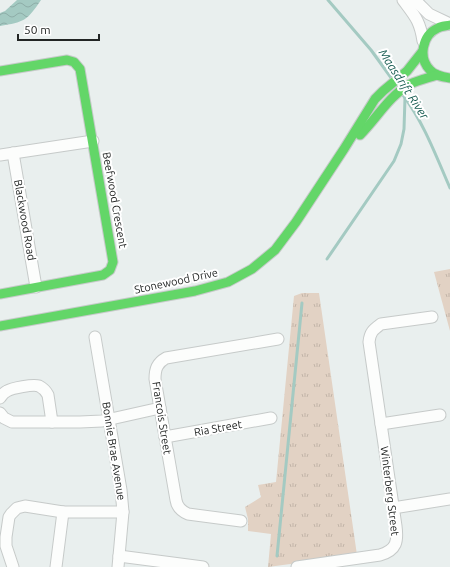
<svg xmlns="http://www.w3.org/2000/svg" width="450" height="567" viewBox="0 0 450 567" font-family="Ubuntu,sans-serif">
  <style>
    .grass { fill: url(#grass-tufts) }
    .water { fill: url(#water-waves) }
    .lines { fill: none; stroke-linecap: round; stroke-linejoin: round }
    .stream { stroke: #a4cac2; stroke-width: 3 }
    .street-casing { stroke: #c6cac9; stroke-width: 13 }
    .fast-casing { stroke: #c6cac9; stroke-width: 11 }
    .street { stroke: #fcfdfc; stroke-width: 11 }
    .fast { stroke: #63d668; stroke-width: 9 }
    .labels { text-anchor: middle; dominant-baseline: central; stroke-width: 4; stroke-linejoin: round; paint-order: stroke }
    .street-label { font-size: 11px; fill: #222524; stroke: #fff }
    .water-label { font-size: 12px; font-style: italic; fill: #145a4f; stroke: #fff }
  </style>
  <defs>
    <pattern id="grass-tufts" width="24" height="20" patternUnits="userSpaceOnUse"><rect width="24" height="20" fill="#e2d2c4"/><path d="M3 7l-1-3M5 7V3M7 7l1-3M15 17l-1-3M17 17v-4M19 17l1-3" fill="none" stroke="#c2b4a8"/></pattern>
    <pattern id="water-waves" width="16" height="10" patternUnits="userSpaceOnUse"><rect width="16" height="10" fill="#a4cac2"/><path d="M0 5q4-4 8 0t8 0" fill="none" stroke="#8dada7"/></pattern>
  </defs>
  <rect width="100%" height="100%" fill="#e9efee"/>
  <g class="grass">
    <polygon points="450,269 450,331 434,272"/>
    <polygon points="302,293 319,293 357,555 268,567 271,534 248,531 248,519 245,507 261,497 258,485 276,482 294,296"/>
  </g>
  <path class="water" d="M17,0H41C27,21 24,22 0,26V13L5,11Z"/>
  <g class="lines">
    <g class="stream">
      <polyline points="328,0 371,50 392,79"/>
      <path d="M403,95C424,123 436,156 450,188"/>
      <polyline points="327,259 394,161 401,144 404,129 405,98"/>
      <polyline points="277,556 302,303"/>
    </g>
    <defs>
      <g id="street">
        <path d="M403,0C415,16 420,21 423,41"/>
        <polyline points="415,0 429,14 450,24"/>
        <polyline points="13,153 36,287"/>
        <polyline points="0,155 93,141"/>
        <polyline points="95,337 121,490 123,512 118,567"/>
        <path d="M0,398C2,395 3,393 7,391C12,388 33,384 39,386C43,388 46,391 48,395L52,422"/>
        <polyline points="0,413 4,418 12,422 80,422 102,421 160,408"/>
        <polyline points="381,424 440,415"/>
        <polyline points="165,437 271,418"/>
        <polyline points="393,508 450,499"/>
        <path d="M241,521L188,514C181,511 177,507 176,500L155,379C155,369 157,363 166,358L278,339"/>
        <polyline points="119,556 203,567"/>
        <polyline points="13,567 6,546 6,537 9,517 11,514 17,508 25,506 63,512 123,512"/>
        <polyline points="56,567 63,512"/>
        <path d="M297,567L380,555C397,550 398,541 396,526L369,342C370,332 373,330 381,324L432,317"/>
      </g>
      <g id="fast">
        <path d="M450,25C446,26 441,26 438,28C422,35 418,58 430,70C435,76 443,77 450,78"/>
        <polyline points="0,71 67,60 74,62 80,69 113,262 110,270 103,275 0,294"/>
        <path d="M360,135C377,118 389,96 410,84C419,80 428,78 437,75"/>
        <polyline points="0,326 195,291 228,282 252,269 275,250 296,222 344,149 375,99 383,91 407,71 422,52"/>
      </g>
    </defs>
    <use href="#street" class="street-casing"/>
    <use href="#fast" class="fast-casing"/>
    <use href="#street" class="street"/>
    <use href="#fast" class="fast"/>
  </g>
  <g class="labels">
    <g class="street-label">
      <text transform="translate(115 200) rotate(80)">Beefwood Crescent</text>
      <text transform="translate(25 220) rotate(80)">Blackwood Road</text>
      <text transform="translate(176 281) rotate(-12)">Stonewood Drive</text>
      <text transform="translate(162 418) rotate(81)">Francois Street</text>
      <text transform="translate(218 428) rotate(-10)">Ria Street</text>
      <text transform="translate(114 451) rotate(81)">Bonnie Brae Avenue</text>
      <text transform="translate(390 491) rotate(83)">Winterberg Street</text>
    </g>
    <g class="water-label">
      <text transform="translate(404 84) rotate(57)">Maasdrift River</text>
    </g>
  </g>
  <path d="M18 34v6h81v-6" fill="none" stroke="#222524" stroke-width="2"/>
  <text x="24" y="34" font-size="12" fill="#222524" stroke="#ffffff" stroke-width="3" paint-order="stroke">50 m</text>
</svg>
